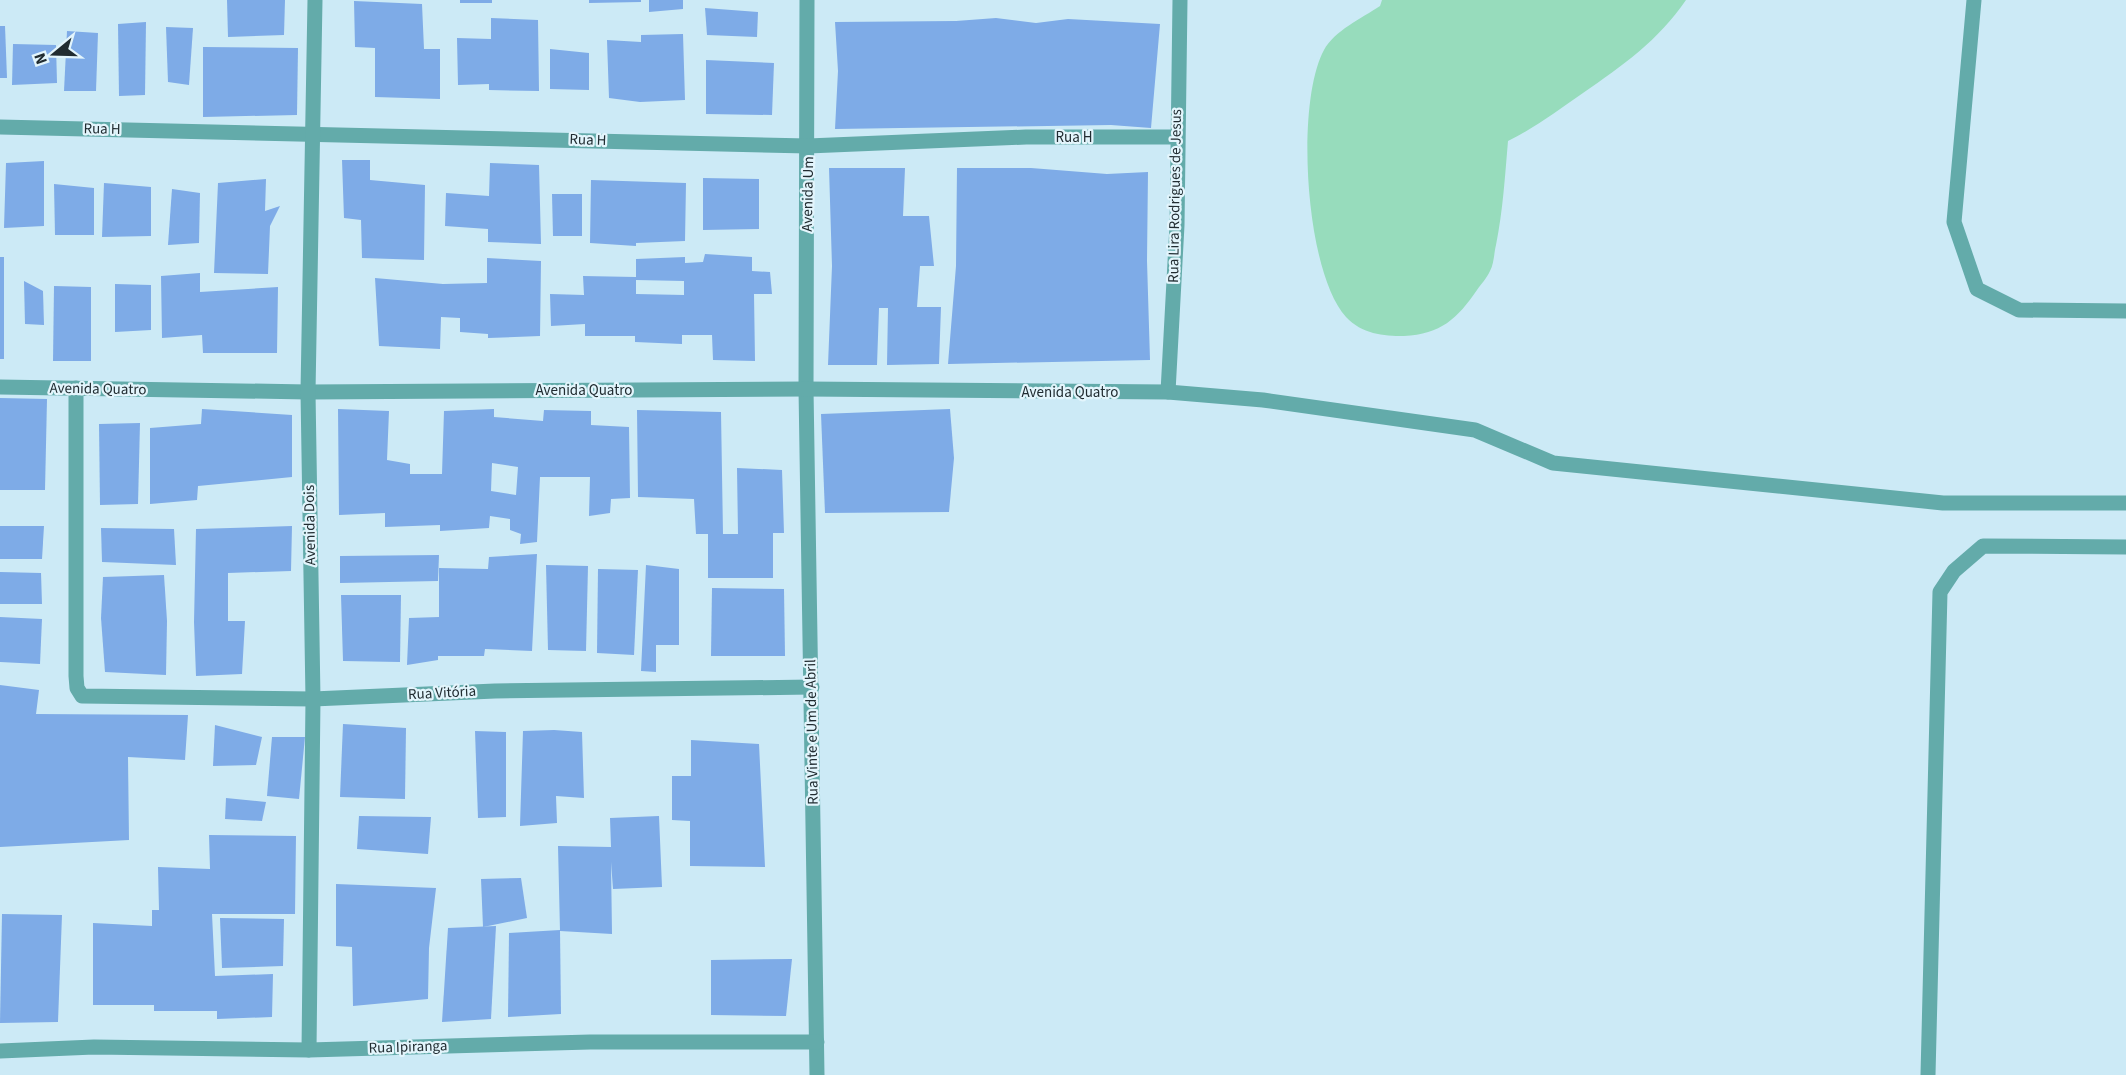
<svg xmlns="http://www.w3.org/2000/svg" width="2126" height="1075" viewBox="0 0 2126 1075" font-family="'Source Sans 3',sans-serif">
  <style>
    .green { fill: #97dcbc }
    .building { fill: #7eabe7; fill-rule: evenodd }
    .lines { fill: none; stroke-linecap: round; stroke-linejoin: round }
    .minor { stroke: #63abaa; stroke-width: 15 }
    .labels { text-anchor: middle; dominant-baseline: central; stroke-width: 4.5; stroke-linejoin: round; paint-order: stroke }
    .street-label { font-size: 15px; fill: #212c31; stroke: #e3f5fc }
  </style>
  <rect width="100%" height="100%" fill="#cceaf6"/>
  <path class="green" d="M1382,0H1686C1659,40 1622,66 1583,93C1558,110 1535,128 1508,141C1505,176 1503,210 1496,245C1494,253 1494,264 1490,271C1487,278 1481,284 1477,290C1457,319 1441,334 1404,336C1383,336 1362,334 1346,317C1305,272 1295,103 1324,50C1334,31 1362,18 1380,6Z"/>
  <g class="building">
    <polygon points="227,0 285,0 284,35 228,37"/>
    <rect x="460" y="0" width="32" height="3"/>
    <polygon points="589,0 641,0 641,2 589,3"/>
    <polygon points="649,0 683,0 683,9 649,12"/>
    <polygon points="354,1 422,4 424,49 440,49 440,99 375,97 375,48 355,47"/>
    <polygon points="705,8 758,12 757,37 707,35"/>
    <polygon points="491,18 538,20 539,91 489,90 489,84 458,85 457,38 491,39"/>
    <polygon points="996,18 1036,23 1068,19 1160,24 1151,128 1111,125 835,129 838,71 835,22 956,21"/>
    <polygon points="146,22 145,95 119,96 118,24"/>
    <polygon points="0,26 5,26 7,78 0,78"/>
    <polygon points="166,27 193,28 189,85 168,82"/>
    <polygon points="67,31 98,33 96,91 64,91"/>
    <polygon points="683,34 685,100 640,102 609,98 607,40 641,42 641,35"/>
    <polygon points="13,44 56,45 57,83 12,85"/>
    <polygon points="203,47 298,48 297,115 203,117"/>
    <polygon points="550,49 589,53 589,90 550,89"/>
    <polygon points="706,60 774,63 772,115 706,114"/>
    <polygon points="342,160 370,160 370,180 425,185 424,260 362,258 361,220 344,218"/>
    <polygon points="44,161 44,226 4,228 6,163"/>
    <polygon points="490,163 539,165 541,244 488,242 488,229 445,226 446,193 489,196"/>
    <polygon points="829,168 905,168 903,216 929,216 934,266 920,266 917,307 941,307 939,364 887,365 888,308 879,308 877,365 828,365 832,266"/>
    <polygon points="957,168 1031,168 1107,174 1148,172 1147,261 1150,360 948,364 956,266"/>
    <polygon points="703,178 759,179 759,229 703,230"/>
    <polygon points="266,179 265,211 280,206 270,226 268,274 214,273 218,183"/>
    <polygon points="591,180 686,183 685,241 636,243 636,246 590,243"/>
    <polygon points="104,183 151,187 151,236 102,237"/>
    <polygon points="54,184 94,188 94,235 55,235"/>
    <polygon points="172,189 200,193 199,243 168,245"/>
    <polygon points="552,194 582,194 582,236 553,236"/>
    <path d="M705,254L752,257V271L770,272L772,294H754L755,361L713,360L712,335H682V344L635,342V336H585V324L551,326L550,294L584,295L583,276L636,277V259L685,257V263L703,262ZM636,280L684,281V295L636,294Z"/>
    <rect x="0" y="257" width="4" height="102"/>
    <polygon points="487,258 541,261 540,336 488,338 488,334 460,332 460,318 441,317 440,349 379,346 375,278 443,284 487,283"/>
    <polygon points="200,273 200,292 278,287 277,353 203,353 202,335 162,338 161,276"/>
    <polygon points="24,281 43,291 44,325 25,324"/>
    <polygon points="115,284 151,285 151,330 115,332"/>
    <polygon points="54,286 91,287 91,361 53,361"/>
    <polygon points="0,398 47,399 45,490 0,490"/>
    <polygon points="202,409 292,415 292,477 198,486 197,500 150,504 150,428 201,424"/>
    <path d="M338,409L389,411L387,460L410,464V474H442L444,411L494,409V417L543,421L544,410L591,411V425L629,427L630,498L611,499L610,513L589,516L590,477H540L537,542L520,544L521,534L510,530V519L490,516L489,528L440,531V525L385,527V513L339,515ZM492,463L518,467L516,495L491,491Z"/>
    <polygon points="950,409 954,458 949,512 825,513 821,414"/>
    <polygon points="637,410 721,412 723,534 738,534 737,468 782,470 784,533 773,533 773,578 708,578 708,534 696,534 694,499 638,497"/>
    <polygon points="140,423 138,504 100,505 99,424"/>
    <polygon points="0,526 44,526 42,559 0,559"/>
    <polygon points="292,526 291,571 228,573 228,621 245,621 242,674 196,676 194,622 196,529"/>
    <polygon points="101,528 174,529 176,565 102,562"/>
    <polygon points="537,554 532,651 485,649 484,656 438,656 438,660 407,665 409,618 439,617 439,568 488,569 489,557"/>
    <polygon points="439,555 438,581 340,583 340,556"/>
    <polygon points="546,565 588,566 586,651 548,650"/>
    <polygon points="646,565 679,569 679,645 656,645 656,672 641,671"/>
    <polygon points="598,569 638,570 634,655 597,653"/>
    <polygon points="0,572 41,573 42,604 0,604"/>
    <polygon points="164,575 167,621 166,675 105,672 101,618 103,577"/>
    <polygon points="712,588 784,589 785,656 711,656"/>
    <polygon points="341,595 401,595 400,662 343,661"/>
    <polygon points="0,617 42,619 40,664 0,662"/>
    <polygon points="0,685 39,690 36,714 188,715 185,760 128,757 129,840 0,847"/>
    <polygon points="343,724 406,728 405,799 340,797"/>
    <polygon points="215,725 262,737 256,765 213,766"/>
    <polygon points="554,730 582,732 584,798 556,796 557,823 520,826 523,731"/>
    <polygon points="475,731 506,732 506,817 478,818"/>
    <polygon points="272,737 305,737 299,799 267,796"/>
    <polygon points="691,740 759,744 765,867 690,866 690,821 672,820 672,776 691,776"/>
    <polygon points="226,798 266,802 262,821 225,819"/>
    <polygon points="359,816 431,817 428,854 357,849"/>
    <polygon points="659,816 662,887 613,889 611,862 612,934 560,931 558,846 611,847 610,818"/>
    <polygon points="209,835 296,836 295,914 212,914 215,976 273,974 272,1017 217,1019 217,1011 154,1011 154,1005 93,1005 93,923 152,926 152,910 159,910 158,867 210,869"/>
    <polygon points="521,878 527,918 483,927 481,879"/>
    <polygon points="336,884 436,888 429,948 428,999 353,1006 352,947 336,946"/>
    <polygon points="2,914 62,915 58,1022 0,1023"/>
    <polygon points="220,918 284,919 283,966 222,968"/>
    <polygon points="496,926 491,1019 442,1022 448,928"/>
    <polygon points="560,930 561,1014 508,1017 509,933"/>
    <polygon points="792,959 786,1016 711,1015 711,960"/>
  </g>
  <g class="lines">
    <g class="minor">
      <polyline points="807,0 806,389 817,1075"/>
      <polyline points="1974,0 1954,222 1977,289 2019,310 2126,311"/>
      <polyline points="0,127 808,146 1026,137 1176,137"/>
      <polyline points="0,387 308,392 806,389 1168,392 1263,400 1475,430 1553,463 1943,503 2126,503"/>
      <polyline points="76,388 76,676 77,688 82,696 313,699 495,691 812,687"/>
      <polyline points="1168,392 1177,225 1180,0"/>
      <polyline points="309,1050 313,699 308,392 315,0"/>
      <polyline points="0,1051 94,1047 309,1050 590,1042 817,1042"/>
      <polyline points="1928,1075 1940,592 1954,571 1983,546 2126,547"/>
    </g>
  </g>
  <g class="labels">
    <g class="street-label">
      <text transform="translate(102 129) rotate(1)">Rua H</text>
      <text x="1074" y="137">Rua H</text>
      <text transform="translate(588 140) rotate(2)">Rua H</text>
      <text transform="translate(808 194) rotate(-89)">Avenida Um</text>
      <text transform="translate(1175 196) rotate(-89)">Rua Lira Rodrigues de Jesus</text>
      <text transform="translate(98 389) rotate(1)">Avenida Quatro</text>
      <text x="584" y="390">Avenida Quatro</text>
      <text x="1070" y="392">Avenida Quatro</text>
      <text transform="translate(310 525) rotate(-91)">Avenida Dois</text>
      <text transform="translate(442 693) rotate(-3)">Rua Vitória</text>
      <text transform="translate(812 732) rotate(-91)">Rua Vinte e Um de Abril</text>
      <text transform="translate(408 1047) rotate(-2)">Rua Ipiranga</text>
    </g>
  </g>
  <g transform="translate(54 54) rotate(251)" stroke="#e3f5fc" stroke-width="4.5" paint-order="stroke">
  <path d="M0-4.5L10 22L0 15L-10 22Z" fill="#212c31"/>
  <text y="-9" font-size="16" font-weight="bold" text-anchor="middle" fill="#212c31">N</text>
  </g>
</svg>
